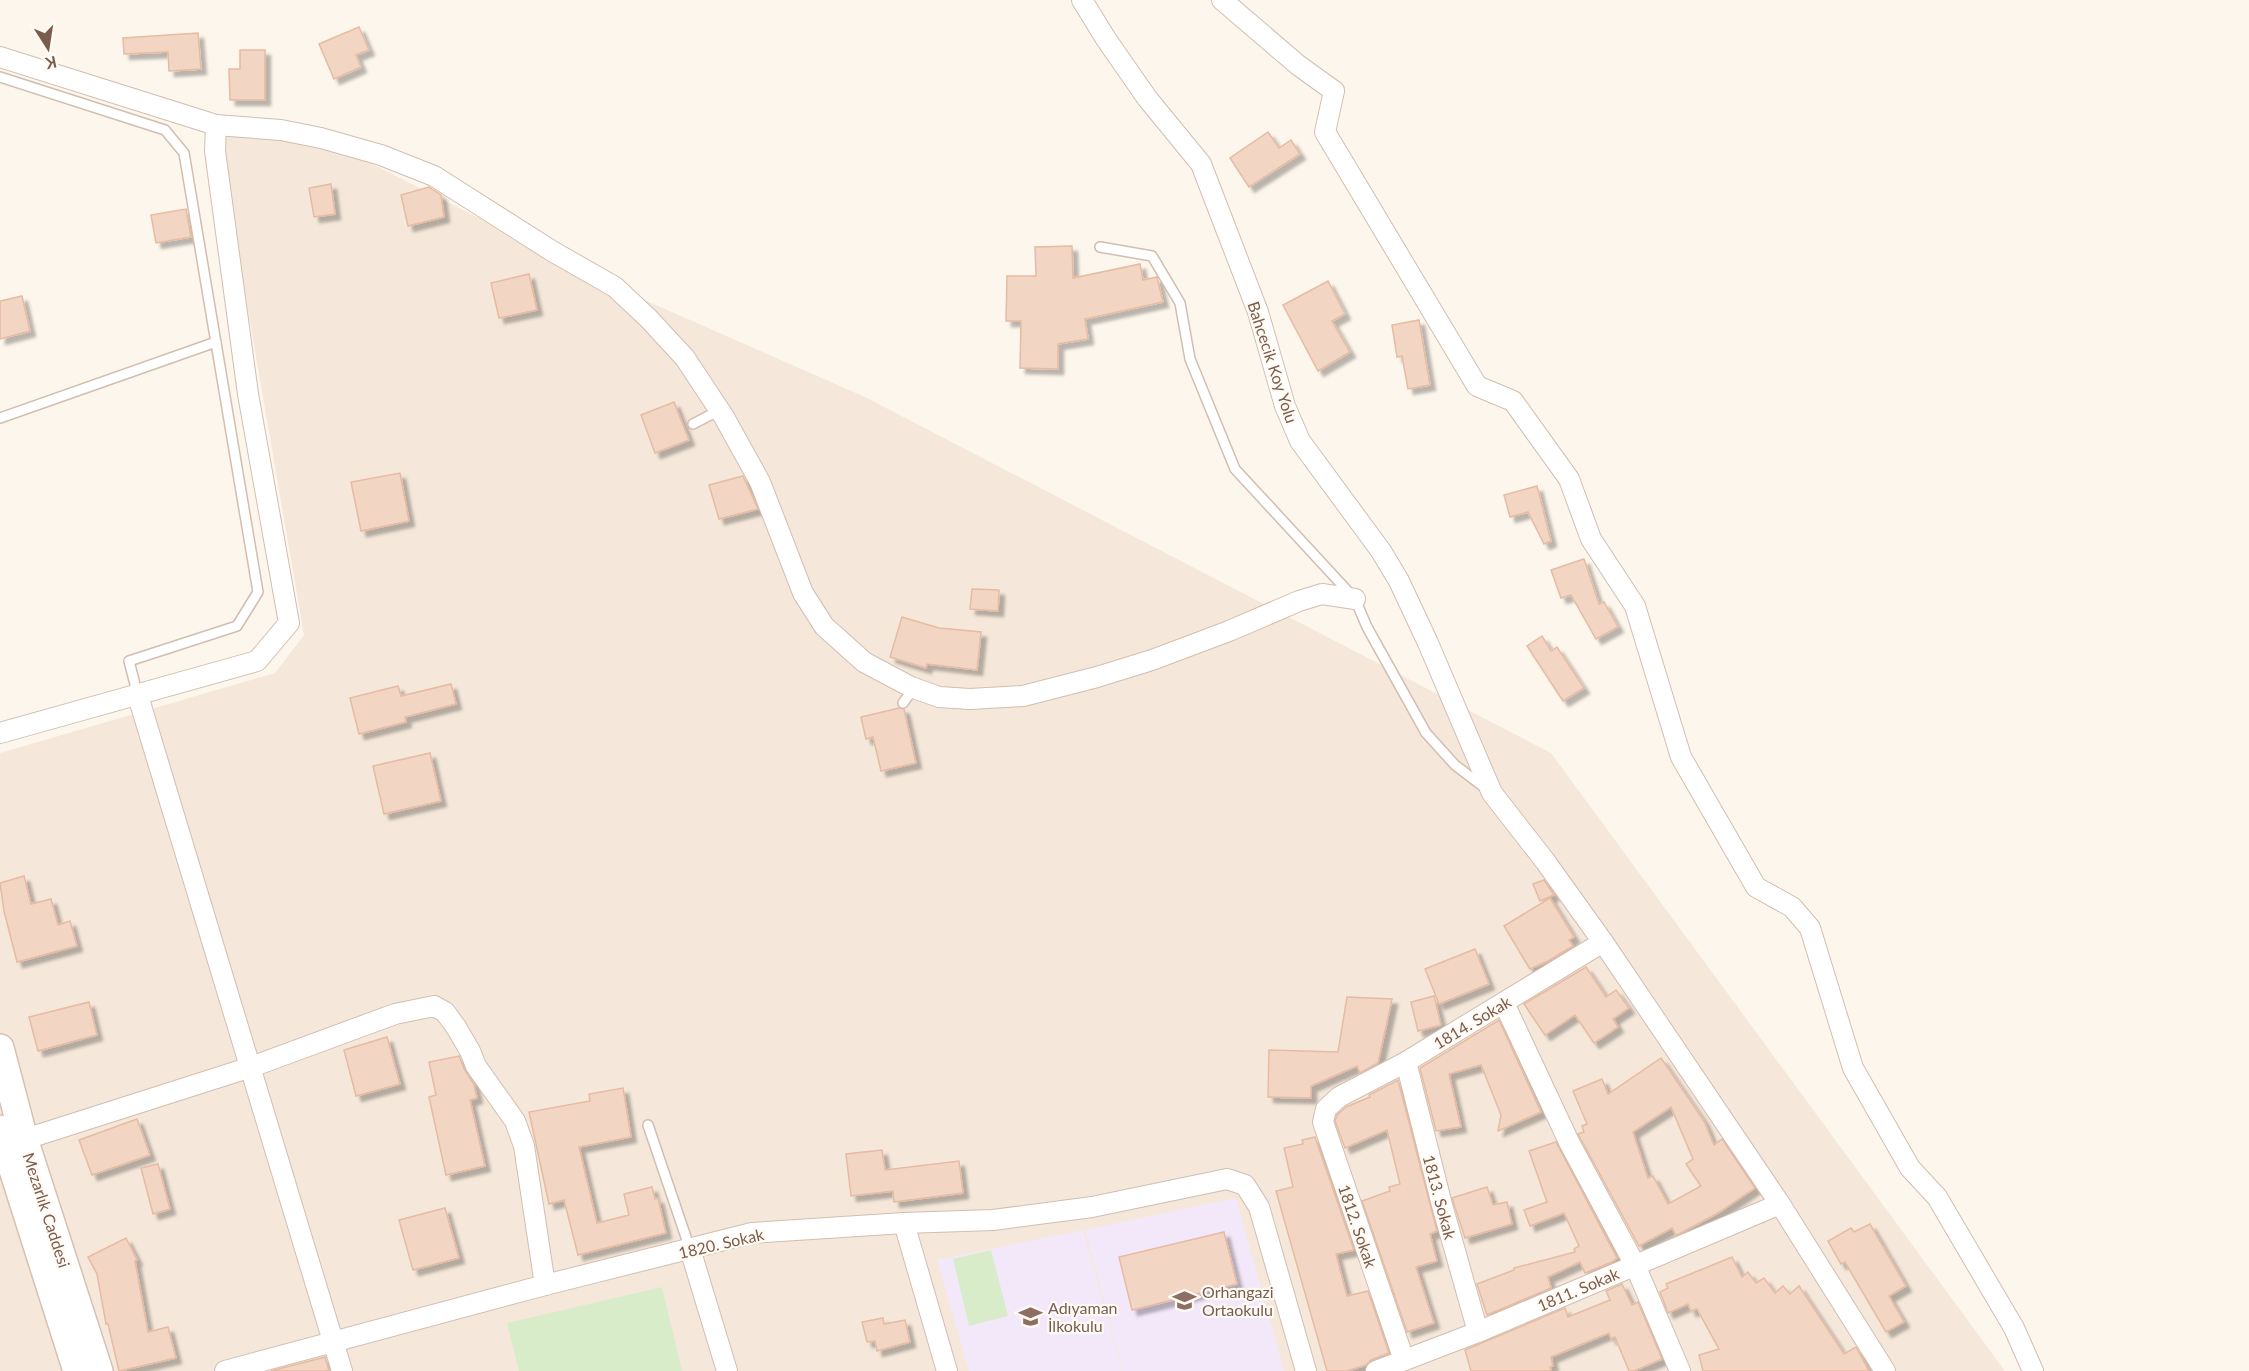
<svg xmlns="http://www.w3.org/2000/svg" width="2249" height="1371" viewBox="0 0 2249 1371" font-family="Lato,sans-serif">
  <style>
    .residential { fill: #f5e8da }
    .education { fill: #f3e8fa }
    .green { fill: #d8ecc9 }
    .building { fill: #f3d5c3; stroke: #e6bba3; stroke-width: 1.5; fill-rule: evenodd; filter: url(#shadow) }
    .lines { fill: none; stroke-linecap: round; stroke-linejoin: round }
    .lane-casing { stroke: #d1beb0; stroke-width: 12 }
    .street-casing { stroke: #d1beb0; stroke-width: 22 }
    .secondary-casing { stroke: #d6c0b0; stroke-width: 30 }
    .lane { stroke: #fff; stroke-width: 9 }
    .street { stroke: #fff; stroke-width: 20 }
    .secondary { stroke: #fff; stroke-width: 27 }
    .labels { text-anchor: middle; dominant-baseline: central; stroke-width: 4.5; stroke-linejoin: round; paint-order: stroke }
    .street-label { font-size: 16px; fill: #7a5c4d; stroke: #fffaf3 }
    .education-label { font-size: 16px; fill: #785e54; stroke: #fffaf3; text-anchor: start }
  </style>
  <defs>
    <filter id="shadow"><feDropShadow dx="5.5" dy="5.5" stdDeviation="1.5" flood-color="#0004"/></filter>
  </defs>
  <rect width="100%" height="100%" fill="#fdf6ec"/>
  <polygon class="residential" points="216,125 321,138 615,287 865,397 1551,753 2005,1371 0,1371 0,753 275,673 304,635"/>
  <g class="education">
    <polygon points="1236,1198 1284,1371 1123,1371 1085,1230"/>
    <polygon points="1083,1230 1122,1371 969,1371 937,1260"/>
  </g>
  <g class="green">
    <polygon points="991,1250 1008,1316 969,1326 953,1259"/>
    <polygon points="662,1287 682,1371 519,1371 507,1323"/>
  </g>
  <g class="building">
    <polygon points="359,27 369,50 356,55 361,67 334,79 319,44"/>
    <polygon points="198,33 201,69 169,71 168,52 124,54 123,38"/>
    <polygon points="240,50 265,50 265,100 230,100 229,69 240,69"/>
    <polygon points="1268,132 1279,148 1291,140 1300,154 1249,187 1230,158"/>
    <polygon points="331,184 335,214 314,217 309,188"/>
    <polygon points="429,187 441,195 444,217 408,226 401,195"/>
    <polygon points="186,209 191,237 156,243 151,215"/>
    <polygon points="1072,246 1073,278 1140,264 1143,280 1157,277 1163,302 1085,319 1088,339 1058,344 1058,369 1020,368 1021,321 1006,321 1007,276 1036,276 1035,247"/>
    <polygon points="529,274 537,310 499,318 491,283"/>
    <polygon points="1328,281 1345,314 1332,321 1350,352 1318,371 1283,305"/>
    <polygon points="22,296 30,331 0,339 0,301"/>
    <polygon points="1419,320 1430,385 1408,389 1402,356 1397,357 1392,325"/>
    <polygon points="674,402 689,440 655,453 641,415"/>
    <polygon points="400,473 409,521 361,531 351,482"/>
    <polygon points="743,476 758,509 719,519 709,485"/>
    <polygon points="1537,486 1551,541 1544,544 1528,512 1510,517 1504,495"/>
    <polygon points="1584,559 1599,604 1604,602 1618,627 1596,639 1571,595 1561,598 1551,570"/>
    <polygon points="972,589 999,590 998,611 970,609"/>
    <polygon points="902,617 939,628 981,632 977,670 927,664 926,668 890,657"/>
    <polygon points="1542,636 1551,651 1557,647 1584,688 1563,701 1527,646"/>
    <polygon points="451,684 456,704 405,717 406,722 359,734 350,698 398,686 401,696"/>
    <polygon points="899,708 904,709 916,763 881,771 873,737 866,739 861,717"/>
    <polygon points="430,753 441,801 384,814 373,766"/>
    <polygon points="24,876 31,904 51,899 58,925 70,921 77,946 17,962 4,911 0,883"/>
    <polygon points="1544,880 1554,895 1540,901 1533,884"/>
    <polygon points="1550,898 1574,937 1569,940 1573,946 1548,961 1530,969 1504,926"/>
    <polygon points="1475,949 1489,984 1439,1004 1425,969"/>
    <polygon points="1586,967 1606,997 1616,990 1629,1008 1613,1019 1618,1027 1594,1043 1575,1015 1545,1035 1524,1004"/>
    <polygon points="1434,996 1441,1025 1418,1031 1411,1002"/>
    <polygon points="1347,997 1392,999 1378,1063 1360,1073 1357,1066 1311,1086 1311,1098 1268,1097 1269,1050 1338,1052"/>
    <polygon points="89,1002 97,1035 38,1051 29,1017"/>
    <polygon points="1499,1020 1541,1112 1498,1131 1501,1115 1481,1065 1449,1074 1461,1127 1436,1131 1420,1068"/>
    <polygon points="387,1037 400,1084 356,1096 344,1050"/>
    <polygon points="459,1056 465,1071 474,1084 477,1098 470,1100 485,1166 446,1175 429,1097 436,1095 429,1062"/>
    <path d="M1661,1058L1704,1121L1714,1145L1722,1139L1755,1188L1718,1213L1679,1234L1676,1235L1672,1228L1639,1246L1578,1134L1584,1132L1582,1126L1587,1124L1573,1091L1602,1079L1608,1094ZM1671,1107L1693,1159L1686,1164L1701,1186L1668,1204L1653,1176L1648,1178L1633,1132Z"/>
    <polygon points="1398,1080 1437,1231 1430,1234 1437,1261 1416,1267 1434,1323 1407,1332 1362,1201 1390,1191 1389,1187 1400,1184 1387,1130 1345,1148 1335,1121 1337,1115 1346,1107 1370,1097 1369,1095"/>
    <polygon points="623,1088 631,1137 579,1147 597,1223 629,1215 624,1194 652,1187 655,1199 658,1198 666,1233 578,1255 564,1200 549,1204 529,1112 590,1101 589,1094"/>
    <polygon points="137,1119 150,1155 92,1175 79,1140"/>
    <polygon points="1315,1137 1354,1250 1336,1254 1347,1296 1368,1291 1389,1353 1371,1360 1366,1365 1347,1371 1327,1371 1276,1191 1293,1187 1284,1148 1303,1144 1302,1140"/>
    <polygon points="1556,1142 1617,1258 1612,1262 1585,1273 1580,1262 1548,1277 1551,1288 1487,1315 1477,1284 1514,1270 1514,1268 1575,1252 1574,1249 1579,1246 1564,1213 1530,1226 1524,1210 1547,1202 1529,1151"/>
    <polygon points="882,1150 885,1170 959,1161 963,1193 894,1202 893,1191 851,1196 846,1154"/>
    <polygon points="158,1164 170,1209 153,1214 141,1168"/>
    <polygon points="1487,1187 1493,1205 1507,1202 1512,1224 1465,1238 1452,1198"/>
    <polygon points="445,1208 459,1258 413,1270 399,1220"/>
    <polygon points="1870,1224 1906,1286 1889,1296 1904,1322 1886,1332 1845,1262 1841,1264 1828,1241 1851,1228 1854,1232"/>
    <polygon points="1224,1232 1237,1284 1132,1310 1119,1257"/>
    <polygon points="126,1238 137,1260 135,1261 148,1332 168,1327 176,1358 119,1371 108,1324 106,1324 97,1274 88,1257"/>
    <polygon points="1732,1257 1742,1277 1748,1272 1756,1283 1764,1278 1775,1293 1783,1286 1790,1294 1799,1286 1844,1354 1856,1347 1869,1371 1703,1371 1699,1355 1719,1349 1697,1309 1691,1311 1688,1304 1668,1313 1660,1292 1668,1288 1666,1284"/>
    <polygon points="1622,1284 1632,1305 1638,1302 1662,1359 1634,1371 1629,1371 1615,1337 1611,1339 1609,1333 1551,1357 1553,1366 1550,1367 1551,1371 1471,1371 1465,1350 1565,1308 1568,1317 1610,1300 1606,1291"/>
    <polygon points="883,1318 884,1324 905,1320 910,1342 877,1351 875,1341 867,1342 862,1322"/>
    <polygon points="325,1357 329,1371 271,1371"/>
  </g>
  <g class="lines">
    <defs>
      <g id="lane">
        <polyline points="0,77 165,130 184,153 258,592 237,626 129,661 138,696"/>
        <polyline points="1100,247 1152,256 1180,303 1190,359 1235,469 1355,599 1367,627 1426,733 1455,765 1485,788"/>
        <polyline points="0,418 216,342"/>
        <polyline points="693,424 720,410"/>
        <polyline points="903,703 914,688"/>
        <polyline points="648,1125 690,1249"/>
      </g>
      <g id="street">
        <polyline points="1082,0 1106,39 1147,98 1201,164 1258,312 1285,406 1300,441 1381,551 1399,581 1428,643 1492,793 1545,861 1603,942 1780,1204 1885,1371"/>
        <polyline points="1222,0 1298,65 1334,91 1325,132 1477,386 1513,401 1569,479 1591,539 1635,606 1681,757 1756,887 1792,907 1810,928 1853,1068 1910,1168 1937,1197 2014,1328 2033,1371"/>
        <polyline points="0,57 216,125 215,151 248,394 289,623 257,661 0,733"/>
        <polyline points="216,125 281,130 321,138 381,155 434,176 552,251 615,287 648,318 685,358 724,417 760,482 803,593 824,626 864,662 911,687 939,697 970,699 1023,696 1097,677 1152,660 1229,631 1299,601 1322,594 1355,599"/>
        <polyline points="138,696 342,1371"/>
        <polyline points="1504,1003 1569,1142 1635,1265 1680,1371"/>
        <polyline points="1406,1062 1442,1205 1478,1332"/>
        <polyline points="13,1143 251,1067 395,1014 434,1006 445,1012 456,1027 470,1051 476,1066 515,1121 524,1146 545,1285"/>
        <polyline points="904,1223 947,1371"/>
        <polyline points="690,1249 727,1371"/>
        <polyline points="1404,1360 1323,1122 1326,1109 1339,1097 1406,1062 1603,942"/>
        <polyline points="225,1371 545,1285 752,1233 904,1223 993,1220 1092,1207 1227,1179 1245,1185 1259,1207 1306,1371"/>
        <polyline points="1376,1371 1478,1332 1780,1204"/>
      </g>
      <g id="secondary">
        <polyline points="0,1048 24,1139 99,1371"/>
        <polyline points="0,1129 77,1371"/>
      </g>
    </defs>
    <use href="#lane" class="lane-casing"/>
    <use href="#street" class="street-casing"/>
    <use href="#secondary" class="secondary-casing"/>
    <use href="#lane" class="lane"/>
    <use href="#street" class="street"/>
    <use href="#secondary" class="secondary"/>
  </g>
  <defs>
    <symbol id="school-bare" viewBox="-9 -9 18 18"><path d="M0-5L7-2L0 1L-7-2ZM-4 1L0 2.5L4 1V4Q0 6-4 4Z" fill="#8d6e63" stroke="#fffaf3" stroke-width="2.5" paint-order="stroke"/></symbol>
  </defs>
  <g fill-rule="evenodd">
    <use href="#school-bare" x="1168" y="1284" width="33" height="33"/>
    <use href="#school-bare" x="1014" y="1300" width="33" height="33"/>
  </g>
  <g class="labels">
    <g class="street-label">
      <text transform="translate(1273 362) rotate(72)">Bahcecik Koy Yolu</text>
      <text transform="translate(1472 1022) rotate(-31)">1814. Sokak</text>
      <text transform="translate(1440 1197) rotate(75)">1813. Sokak</text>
      <text transform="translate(47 1210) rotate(72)">Mezarlık Caddesi</text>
      <text transform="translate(1358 1226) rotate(71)">1812. Sokak</text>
      <text transform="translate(721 1243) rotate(-13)">1820. Sokak</text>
      <text transform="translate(1578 1289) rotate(-23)">1811. Sokak</text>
    </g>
    <g class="education-label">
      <text x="1202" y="1291">Orhangazi<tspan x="1202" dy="18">Ortaokulu</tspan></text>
      <text x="1048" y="1307">Adıyaman<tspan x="1048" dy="18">İlkokulu</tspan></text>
    </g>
  </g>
  <g transform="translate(48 48) rotate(168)" stroke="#fffaf3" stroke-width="4.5" paint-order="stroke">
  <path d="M0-4.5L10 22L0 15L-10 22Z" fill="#7a5c4d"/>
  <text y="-9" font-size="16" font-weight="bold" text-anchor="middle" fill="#7a5c4d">K</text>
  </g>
</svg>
